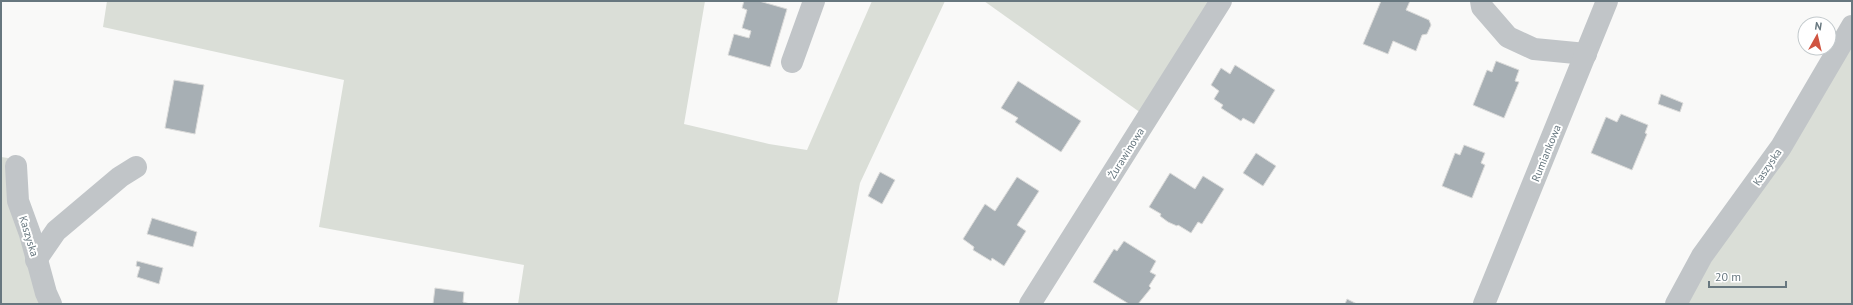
<svg xmlns="http://www.w3.org/2000/svg" width="1853" height="305" viewBox="0 0 1853 305" font-family="'PT Sans',sans-serif">
  <style>
    .green { fill: #daded7 }
    .building { fill: #a7afb4; stroke: #dbdbda }
    .lines { fill: none; stroke-linecap: round; stroke-linejoin: round }
    .minor { stroke: #c1c5c8; stroke-width: 22 }
    .labels { text-anchor: middle; dominant-baseline: central; stroke-width: 4; stroke-linejoin: round; paint-order: stroke }
    .street-label { font-size: 11px; fill: #67777f; stroke: #fff }
  </style>
  <rect width="100%" height="100%" fill="#f9f9f8"/>
  <g class="green">
    <polygon points="107,1 705,1 684,124 769,144 807,150 872,1 945,1 860,183 837,304 518,304 524,265 319,227 344,80 103,27"/>
    <polygon points="984,1 1210,1 1141,113"/>
    <polygon points="1852,41 1852,304 1684,304"/>
    <polygon points="1,157 8,158 13,206 44,304 1,304"/>
  </g>
  <g class="building">
    <polygon points="744,1 759,1 787,9 770,67 728,55 734,34 749,38 751,31 742,28 747,10 742,8"/>
    <polygon points="1381,1 1410,1 1406,10 1429,20 1431,25 1427,34 1422,35 1416,51 1393,41 1388,54 1363,44"/>
    <polygon points="1496,61 1519,70 1515,81 1519,82 1504,118 1473,105 1487,70 1492,72"/>
    <polygon points="1235,65 1275,90 1254,124 1243,118 1241,121 1221,108 1223,105 1214,99 1219,91 1211,85 1221,68 1230,74"/>
    <polygon points="174,80 204,85 195,134 165,128"/>
    <polygon points="1018,81 1081,121 1061,152 1015,122 1018,118 1001,108"/>
    <polygon points="1661,94 1683,103 1680,112 1658,104"/>
    <polygon points="1621,114 1648,125 1645,133 1647,134 1632,170 1591,153 1606,117 1617,122"/>
    <polygon points="1464,145 1485,153 1481,163 1485,165 1472,198 1442,186 1455,153 1460,155"/>
    <polygon points="1256,153 1276,166 1263,186 1243,173"/>
    <polygon points="880,172 895,180 882,204 868,196"/>
    <polygon points="1170,173 1195,189 1203,176 1224,189 1202,224 1198,222 1191,233 1178,225 1177,226 1168,222 1160,216 1161,214 1149,207"/>
    <polygon points="1017,177 1039,191 1017,225 1026,231 1004,266 992,258 991,261 973,250 974,247 963,239 985,204 995,211"/>
    <polygon points="152,218 197,232 193,247 147,234"/>
    <polygon points="1124,241 1156,261 1150,272 1156,275 1149,286 1151,288 1138,304 1129,304 1093,282 1114,249 1117,251"/>
    <polygon points="137,261 163,268 159,284 137,277 140,267 136,266"/>
    <polygon points="435,288 464,292 463,302 470,304 433,304"/>
    <polygon points="1347,299 1357,304 1345,304"/>
  </g>
  <g class="lines">
    <g class="minor">
      <polyline points="1481,1 1482,7 1508,37 1534,49 1586,54"/>
      <polyline points="792,62 814,1"/>
      <polyline points="16,166 18,201 30,234 46,293 51,304"/>
      <polyline points="36,260 56,231 120,177 136,167"/>
      <polyline points="1030,304 1221,1"/>
      <polyline points="1484,304 1607,1"/>
      <polyline points="1676,304 1702,256 1781,147 1852,26"/>
    </g>
  </g>
  <g class="labels">
    <g class="street-label">
      <text transform="translate(1126 153) rotate(-58)">Żurawinowa</text>
      <text transform="translate(1546 153) rotate(-68)">Rumiankowa</text>
      <text transform="translate(1767 167) rotate(-56)">Kaszyska</text>
      <text transform="translate(29 236) rotate(73)">Kaszyska</text>
    </g>
  </g>
  <rect width="1853" height="305" fill="none" stroke="#67777f" stroke-width="4"/>
  <g transform="translate(1817 36) rotate(8)"><circle r="19" fill="#ffffff" stroke="#c2c9cc"/>
  <path d="M0-3L7 15L0 10L-7 15Z" fill="#d05441"/>
  <text y="-6" font-size="11" font-weight="bold" text-anchor="middle" fill="#67777f">N</text>
  </g>
  <path d="M1709 281v6h77v-6" fill="none" stroke="#67777f" stroke-width="2"/>
  <text x="1715" y="281" font-size="12" fill="#67777f" stroke="#ffffff" stroke-width="3" paint-order="stroke">20 m</text>
</svg>
